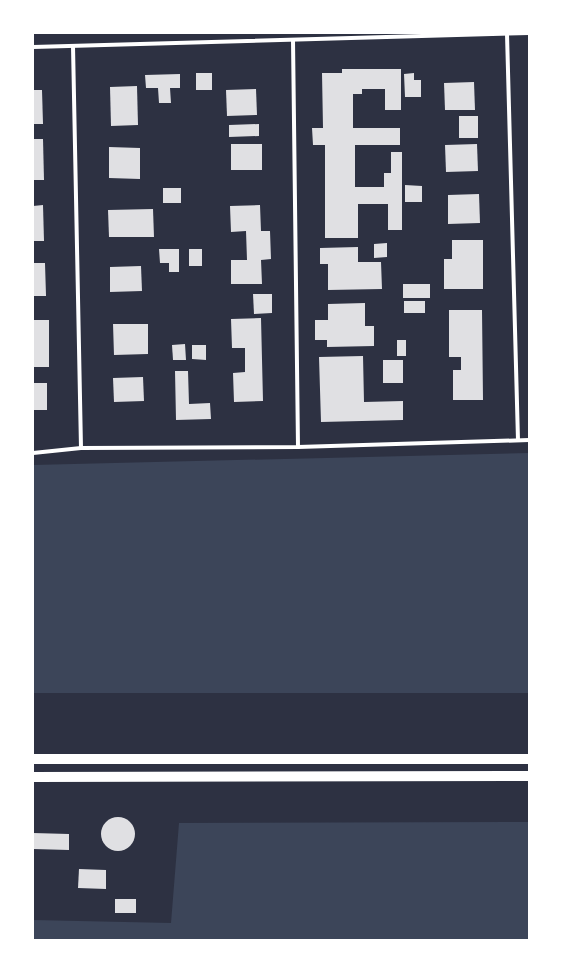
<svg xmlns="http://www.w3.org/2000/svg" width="562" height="973" viewBox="0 0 562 973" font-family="'IBM Plex Sans',sans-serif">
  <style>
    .green { fill: #3c4559 }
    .building { fill: #e0e0e3 }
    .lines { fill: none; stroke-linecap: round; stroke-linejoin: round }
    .minor { stroke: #fff; stroke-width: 4 }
    .primary { stroke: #fff; stroke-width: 10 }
  </style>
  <rect width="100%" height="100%" fill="#2d3142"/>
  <g class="green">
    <polygon points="529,453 529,693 33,693 33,465"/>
    <polygon points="529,822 529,940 33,940 33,920 171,923 179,823"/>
  </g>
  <g class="building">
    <polygon points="342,69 401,69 401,110 385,110 385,89 362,89 362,94 353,94 353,128 400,128 400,145 355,145 355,187 384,187 384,173 391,173 391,152 402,152 402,230 388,230 388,204 358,204 358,238 325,238 325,145 313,145 312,128 323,128 322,73 342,73"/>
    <rect x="196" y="73" width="16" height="17"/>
    <polygon points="414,73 414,80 421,80 421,97 405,97 404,74"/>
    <polygon points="180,74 180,88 170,88 171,103 159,103 158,88 146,88 145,75"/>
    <polygon points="474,82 475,110 445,110 444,83"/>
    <polygon points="137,86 138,125 111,126 110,87"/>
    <polygon points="256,89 257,115 227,116 226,90"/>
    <polygon points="33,90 42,90 43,124 33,124"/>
    <rect x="459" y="116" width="19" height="22"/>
    <polygon points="259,124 259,136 229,137 229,125"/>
    <polygon points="33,139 43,139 44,180 33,180"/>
    <rect x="231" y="144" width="31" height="26"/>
    <polygon points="477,144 478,171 446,172 445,145"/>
    <polygon points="109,147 140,148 140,179 109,178"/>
    <polygon points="405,185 422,186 422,202 405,202"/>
    <rect x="163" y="188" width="18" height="15"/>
    <polygon points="479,194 480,223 448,224 448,195"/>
    <polygon points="43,205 44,241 33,241 33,206"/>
    <polygon points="260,205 261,231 270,231 271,259 261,260 262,284 231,284 231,260 247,260 246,231 231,232 230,206"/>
    <polygon points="153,209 154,237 109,237 108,210"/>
    <polygon points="452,240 483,240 483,289 444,289 444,259 452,259"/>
    <polygon points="387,243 387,257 374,258 374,244"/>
    <polygon points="358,247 358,262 381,262 382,289 328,290 328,264 320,264 320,248"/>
    <polygon points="159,249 179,249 179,272 169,272 169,263 160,263"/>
    <rect x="189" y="249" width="13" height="17"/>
    <polygon points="33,263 45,263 46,296 33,296"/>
    <polygon points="141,266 142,291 110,292 110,267"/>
    <rect x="403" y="284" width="27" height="14"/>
    <polygon points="253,294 272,294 272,313 254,314"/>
    <rect x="404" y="301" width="21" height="12"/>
    <polygon points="365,303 365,326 374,326 374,346 327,347 327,340 315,340 315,320 328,320 328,304"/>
    <polygon points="449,310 482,310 483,400 453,400 453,370 461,370 461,357 449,357"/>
    <polygon points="261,318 263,401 234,402 233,373 245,372 245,348 232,348 231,319"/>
    <rect x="33" y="320" width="16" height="47"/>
    <polygon points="113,324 148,324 148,354 114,355"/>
    <rect x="397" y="340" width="9" height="16"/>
    <polygon points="185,344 186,360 173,360 172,345"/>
    <polygon points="192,345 206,345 206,360 192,359"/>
    <polygon points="363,356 364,402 403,401 403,420 321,422 319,357"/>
    <rect x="383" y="360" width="20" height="23"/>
    <polygon points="175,371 188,371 189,404 210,403 211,419 176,420"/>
    <polygon points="143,377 144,401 114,402 113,378"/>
    <rect x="33" y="383" width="14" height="27"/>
    <circle cx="118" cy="834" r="17"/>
    <polygon points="33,833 69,834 69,850 33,849"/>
    <polygon points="79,869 106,870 106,889 78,888"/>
    <rect x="115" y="899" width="21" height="14"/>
  </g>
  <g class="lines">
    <g class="minor">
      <polyline points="507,34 518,440"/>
      <polyline points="293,40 298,447"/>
      <polyline points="73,46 81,448"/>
      <polyline points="33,47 529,33"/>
      <polyline points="33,453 81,448 298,447 529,440"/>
    </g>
    <g class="primary">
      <polyline points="33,759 529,759"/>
      <polyline points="33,777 529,776"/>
    </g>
  </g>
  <rect width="562" height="973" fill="none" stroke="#ffffff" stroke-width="68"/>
</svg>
